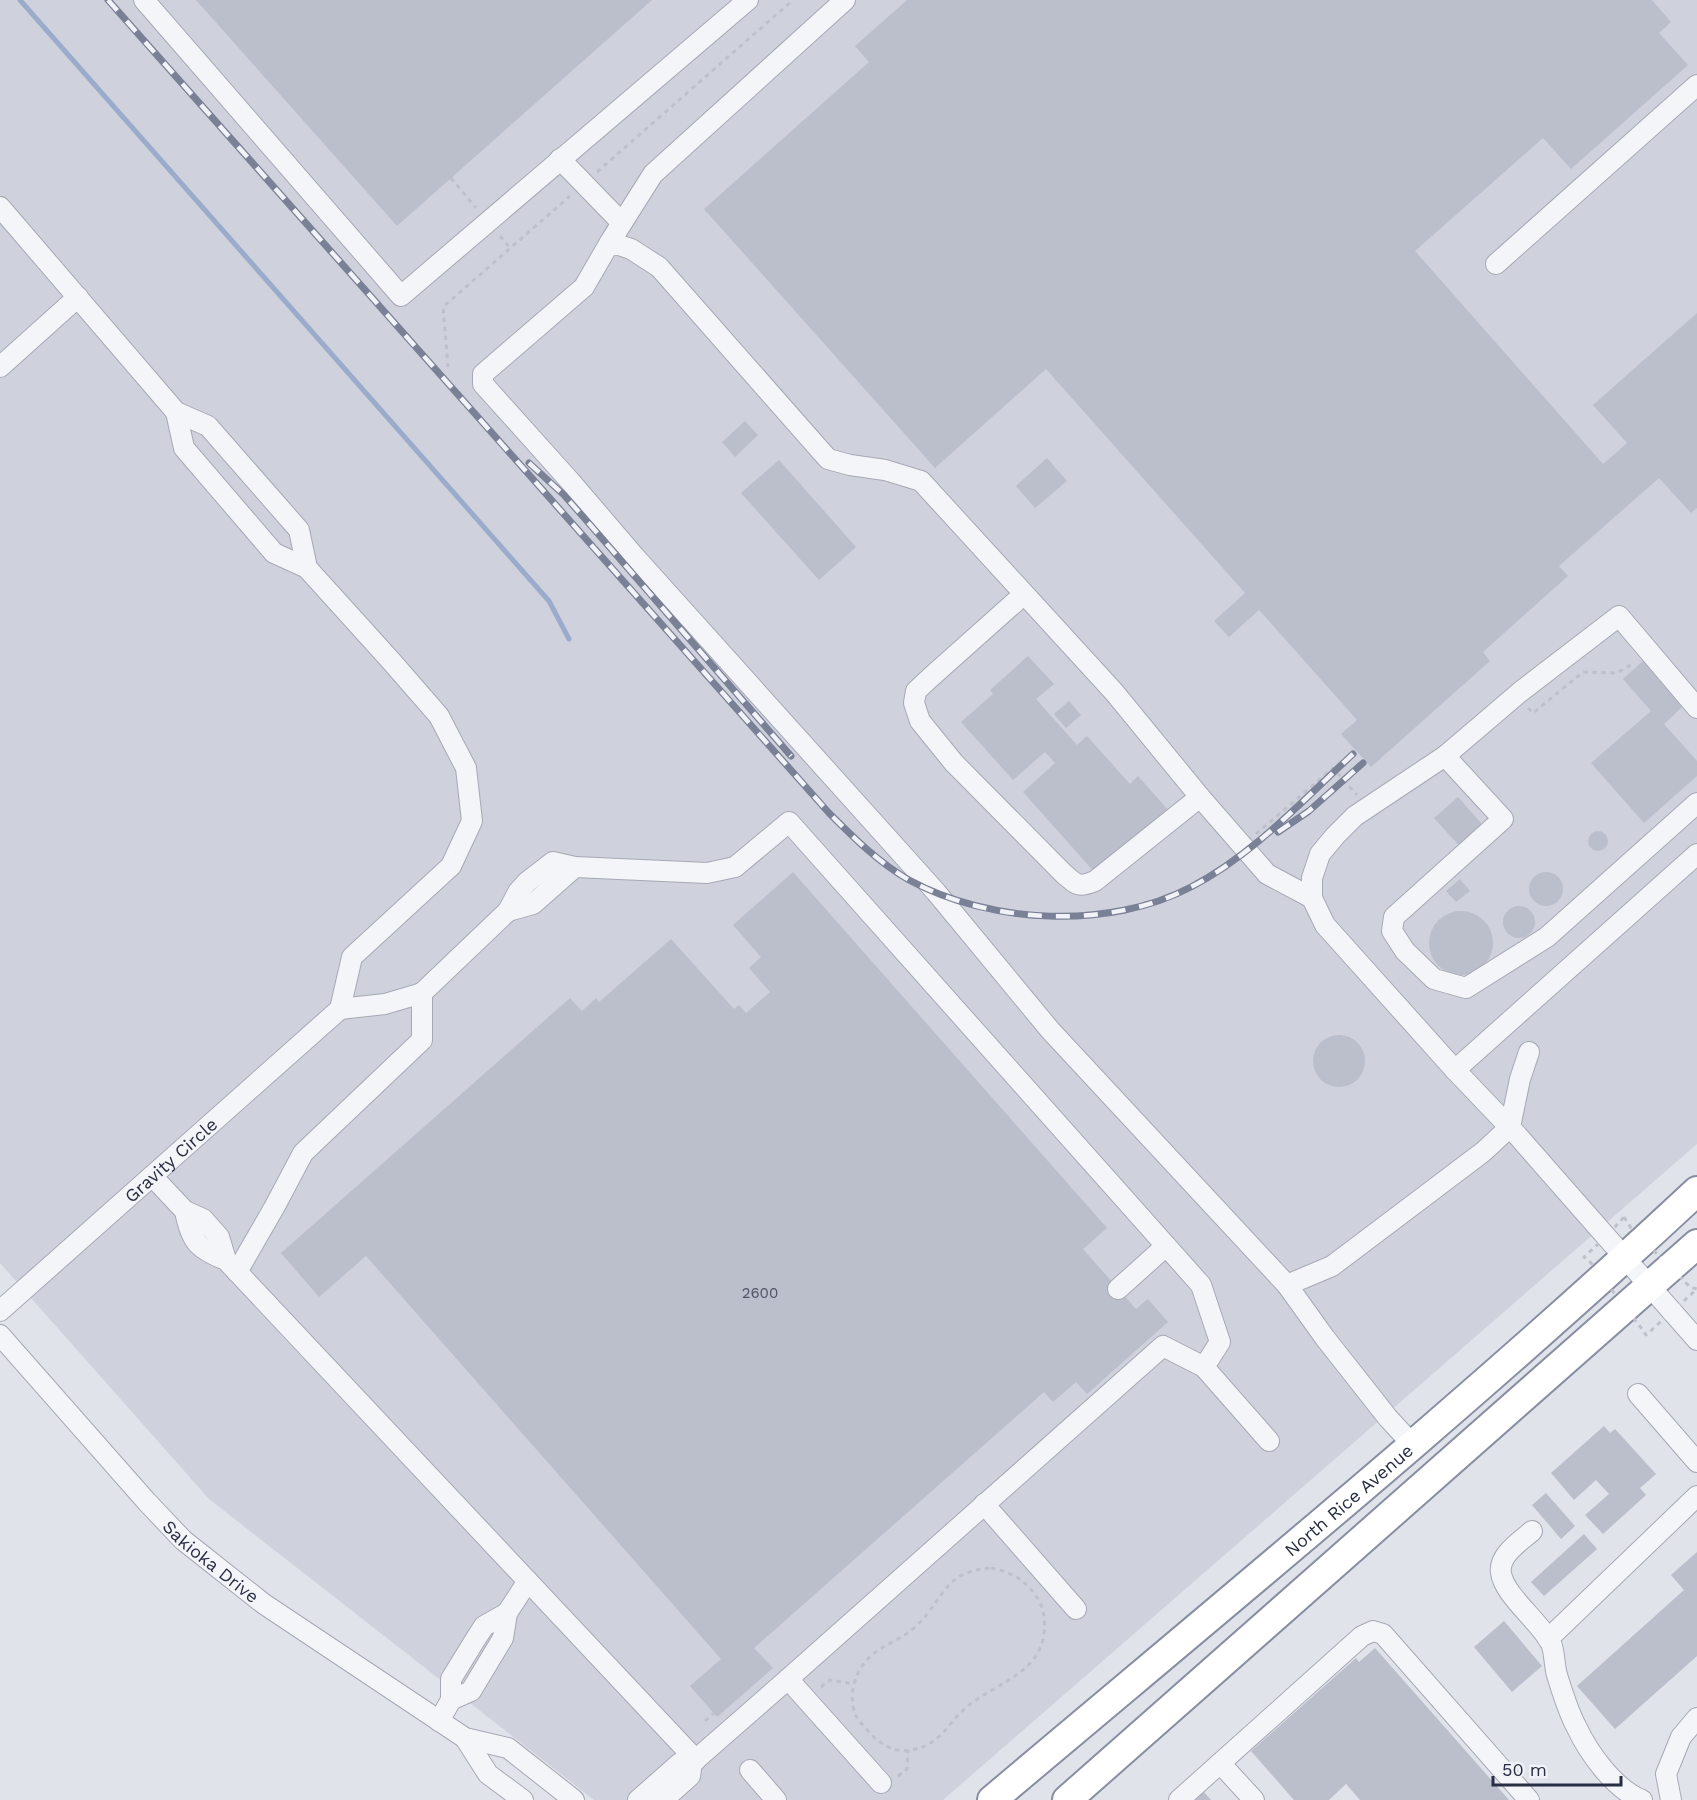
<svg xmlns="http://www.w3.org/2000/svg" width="1697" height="1800" viewBox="0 0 1697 1800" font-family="'Work Sans',sans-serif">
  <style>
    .built { fill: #cfd2dd }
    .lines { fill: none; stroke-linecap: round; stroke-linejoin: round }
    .stream { stroke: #9aabcc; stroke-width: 5 }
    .building { fill: #bbbecb }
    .minor-casing { stroke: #a6a9b5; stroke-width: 22 }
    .highway-casing { stroke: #888ea2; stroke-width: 32 }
    .path { stroke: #bfc1ca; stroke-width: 3; stroke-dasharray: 4.5 4.5; stroke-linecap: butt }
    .minor { stroke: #f4f5f9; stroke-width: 20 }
    .highway { stroke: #fff; stroke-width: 28 }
    .rail-casing { stroke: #7a8095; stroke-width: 7 }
    .rail { stroke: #f1f3f8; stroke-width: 4.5; stroke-dasharray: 14; stroke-linecap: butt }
    .labels { text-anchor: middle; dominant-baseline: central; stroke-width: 4.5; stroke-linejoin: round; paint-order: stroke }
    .number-label { font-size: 15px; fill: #4d5265 }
    .street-label { font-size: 18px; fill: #282e43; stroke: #f1f3f8 }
  </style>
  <rect width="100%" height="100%" fill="#e1e3eb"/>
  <polygon class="built" points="0,0 1697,0 1697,1144 943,1800 594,1800 209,1499 0,1263"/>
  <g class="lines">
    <polyline class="stream" points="20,0 549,601 569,639"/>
  </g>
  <g class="building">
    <polygon points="196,0 652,0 397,226"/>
    <polygon points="907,0 1652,0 1671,22 1659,33 1688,65 1571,169 1543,138 1415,251 1603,464 1627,443 1593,405 1697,313 1697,508 1691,513 1659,478 1559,566 1568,576 1483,652 1490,661 1371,767 1341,734 1357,720 1259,610 1229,637 1214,621 1245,593 1046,369 935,468 704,209 869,62 855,46"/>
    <polygon points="745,421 758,435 735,457 722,442"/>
    <polygon points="1047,458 1067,481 1035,508 1016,486"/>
    <polygon points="779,460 856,547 819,580 741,493"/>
    <polygon points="1028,656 1054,684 1036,699 1077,745 1087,736 1130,784 1138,776 1169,811 1097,875 1023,792 1055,763 1045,752 1013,780 961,722 993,694 990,690"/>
    <polygon points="1644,660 1684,705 1664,724 1697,761 1697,776 1644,823 1591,763 1651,711 1623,679"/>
    <polygon points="1069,701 1081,715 1066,728 1054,714"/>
    <polygon points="1458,797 1488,831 1465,852 1434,818"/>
    <circle cx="1598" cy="841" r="10"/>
    <polygon points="793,872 1107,1228 1083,1249 1136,1309 1148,1299 1168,1322 1087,1394 1076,1382 1053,1402 1044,1392 754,1648 773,1668 717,1717 690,1686 721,1659 366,1256 319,1297 281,1253 570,998 582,1011 596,998 599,1002 671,939 734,1009 739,1005 746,1013 770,992 749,968 761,957 733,925"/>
    <circle cx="1546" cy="889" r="17"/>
    <polygon points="1460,879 1470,891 1456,902 1446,891"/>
    <circle cx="1519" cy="922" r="16"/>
    <circle cx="1461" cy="943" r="32"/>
    <circle cx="1339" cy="1061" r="26"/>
    <polygon points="1604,1426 1610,1433 1615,1429 1656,1474 1640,1488 1646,1495 1603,1534 1585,1515 1609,1494 1596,1480 1574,1500 1551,1473"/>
    <polygon points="1546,1493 1575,1526 1561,1539 1532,1505"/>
    <polygon points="1584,1534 1597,1549 1544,1596 1531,1582"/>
    <polygon points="1697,1552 1697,1656 1615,1729 1577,1686 1684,1590 1671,1575"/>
    <polygon points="1504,1621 1542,1666 1512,1692 1474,1647"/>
    <polygon points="1375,1648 1509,1800 1360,1800 1346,1784 1329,1800 1294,1800 1251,1751 1356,1658 1359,1662"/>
    <polygon points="1204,1792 1211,1800 1195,1800"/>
  </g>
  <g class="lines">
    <defs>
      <g id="minor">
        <polyline points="144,0 401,296 748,0"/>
        <polyline points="560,159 622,223"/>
        <polyline points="0,207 176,412 208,426 299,530 307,568"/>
        <polyline points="610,242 653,174 845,0"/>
        <polyline points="1496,264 1697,85"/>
        <polyline points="0,367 78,297"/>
        <polyline points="176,412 184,448 274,553 307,568 392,662 439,716 466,768 472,821 451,866 352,957 340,1009"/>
        <path d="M1023,595L931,677L916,691L914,703L920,721L954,763L1064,874C1077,885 1078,888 1095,881L1200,797"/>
        <polyline points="1697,708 1619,616 1520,692 1445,756 1355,816 1335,836 1320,854 1312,878 1312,898 1325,925 1455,1070 1517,1135 1697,1340"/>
        <polyline points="1445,756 1503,819 1394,917 1392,931 1405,951 1434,979 1466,988 1547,937 1697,803"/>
        <polyline points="1312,898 1267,874 1200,797 1114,692 921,481 885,470 850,465 828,459 659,267 631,249 610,242 584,287 483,374 483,384 570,481 635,557 936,892 1050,1030 1287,1285 1325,1338 1388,1418 1413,1445"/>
        <polyline points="508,911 533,904 575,867"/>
        <polyline points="340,1009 385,1004 422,993"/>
        <polyline points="1455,1070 1697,854"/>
        <polyline points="152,1176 185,1211 203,1219 219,1237 226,1260"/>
        <path d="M185,1211C191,1241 197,1249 226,1260L696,1760"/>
        <polyline points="237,1272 275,1206 303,1153 422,1040 422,993 508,911 518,892 527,882 553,862 575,867 707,873 735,867 789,822 1201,1285 1220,1342 1204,1367 1163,1346 788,1679 881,1783"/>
        <polyline points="1287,1285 1332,1266 1483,1152 1510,1127 1520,1079 1529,1052"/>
        <polyline points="1118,1289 1166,1246"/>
        <path id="s1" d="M0,1311L340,1009"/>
        <path id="s2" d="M0,1335L147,1502L183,1540L264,1604L465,1738L508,1748L574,1800"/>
        <polyline points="1204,1367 1269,1441"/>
        <polyline points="1638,1394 1697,1462"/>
        <polyline points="984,1504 1076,1609"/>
        <path d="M1532,1531C1521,1541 1498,1555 1501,1573C1504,1595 1539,1621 1551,1643C1555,1653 1554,1665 1557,1675C1562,1691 1568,1711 1576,1726C1588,1752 1614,1789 1642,1800"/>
        <polyline points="1548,1639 1697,1496"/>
        <polyline points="451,1700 451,1679 475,1640 484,1626 507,1613"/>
        <polyline points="439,1721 451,1700 471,1691 503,1638 507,1613 528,1581"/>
        <polyline points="465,1738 488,1774 523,1800"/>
        <polyline points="1220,1763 1254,1800"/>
        <polyline points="750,1770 776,1800"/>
        <polyline points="638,1800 680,1763 692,1763"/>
        <polyline points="663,1800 690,1776 692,1763 788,1679"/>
        <polyline points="1179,1800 1362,1636 1373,1631 1383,1634 1529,1800"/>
        <polyline points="1671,1800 1666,1774 1681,1737 1697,1718"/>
      </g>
      <g id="highway">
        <path id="s3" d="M992,1800C1229,1600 1470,1403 1697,1191"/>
        <polyline points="1067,1800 1697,1244"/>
      </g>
    </defs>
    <use href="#minor" class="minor-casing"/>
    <use href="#highway" class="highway-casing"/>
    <g class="path">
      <polyline points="597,172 793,0"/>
      <polyline points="451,178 476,208"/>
      <polyline points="500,236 510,248"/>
      <polyline points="448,367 443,307 570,196"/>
      <polyline points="1528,708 1533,713 1583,672 1617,673 1634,663"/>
      <polyline points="1256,834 1333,768 1357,795"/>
      <polygon points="1624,1217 1631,1228 1690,1287 1697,1289 1646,1335 1642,1329 1591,1263 1584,1257 1606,1237"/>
      <path d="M991,1568C1012,1572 1027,1581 1038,1599C1045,1611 1045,1621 1044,1634C1039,1674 994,1684 968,1706C947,1723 942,1744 912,1750C894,1753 881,1745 869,1732C864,1726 858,1721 855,1714C848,1694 855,1670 871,1656C884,1644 903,1639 916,1626C945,1599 943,1571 991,1568Z"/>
      <polyline points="821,1687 830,1680 854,1684"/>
      <polyline points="705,1721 714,1713"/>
      <polyline points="898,1776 907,1769 908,1750"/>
    </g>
    <use href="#minor" class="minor"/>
    <use href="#highway" class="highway"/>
    <defs>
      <g id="rail">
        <path d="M108,0L829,813C853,837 879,863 909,880C990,924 1109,930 1191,887C1253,855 1302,801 1353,754"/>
        <polyline points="529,463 564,495 586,520 791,756"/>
        <polyline points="1278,832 1309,811 1363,763"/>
      </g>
    </defs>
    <use href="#rail" class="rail-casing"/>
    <use href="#rail" class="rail"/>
  </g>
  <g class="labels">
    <g class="number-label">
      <text x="760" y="1293">2600</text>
    </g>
    <g class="street-label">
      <text stroke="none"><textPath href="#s1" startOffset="228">Gravity Circle</textPath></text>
      <text stroke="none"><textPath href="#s3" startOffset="466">North Rice Avenue</textPath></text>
      <text stroke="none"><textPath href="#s2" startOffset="310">Sakioka Drive</textPath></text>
    </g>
  </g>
  <path d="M1493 1776v9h128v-9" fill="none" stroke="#282e43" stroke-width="3"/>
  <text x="1502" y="1776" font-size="18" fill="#282e43" stroke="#f1f3f8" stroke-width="4.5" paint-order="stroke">50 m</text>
</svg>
